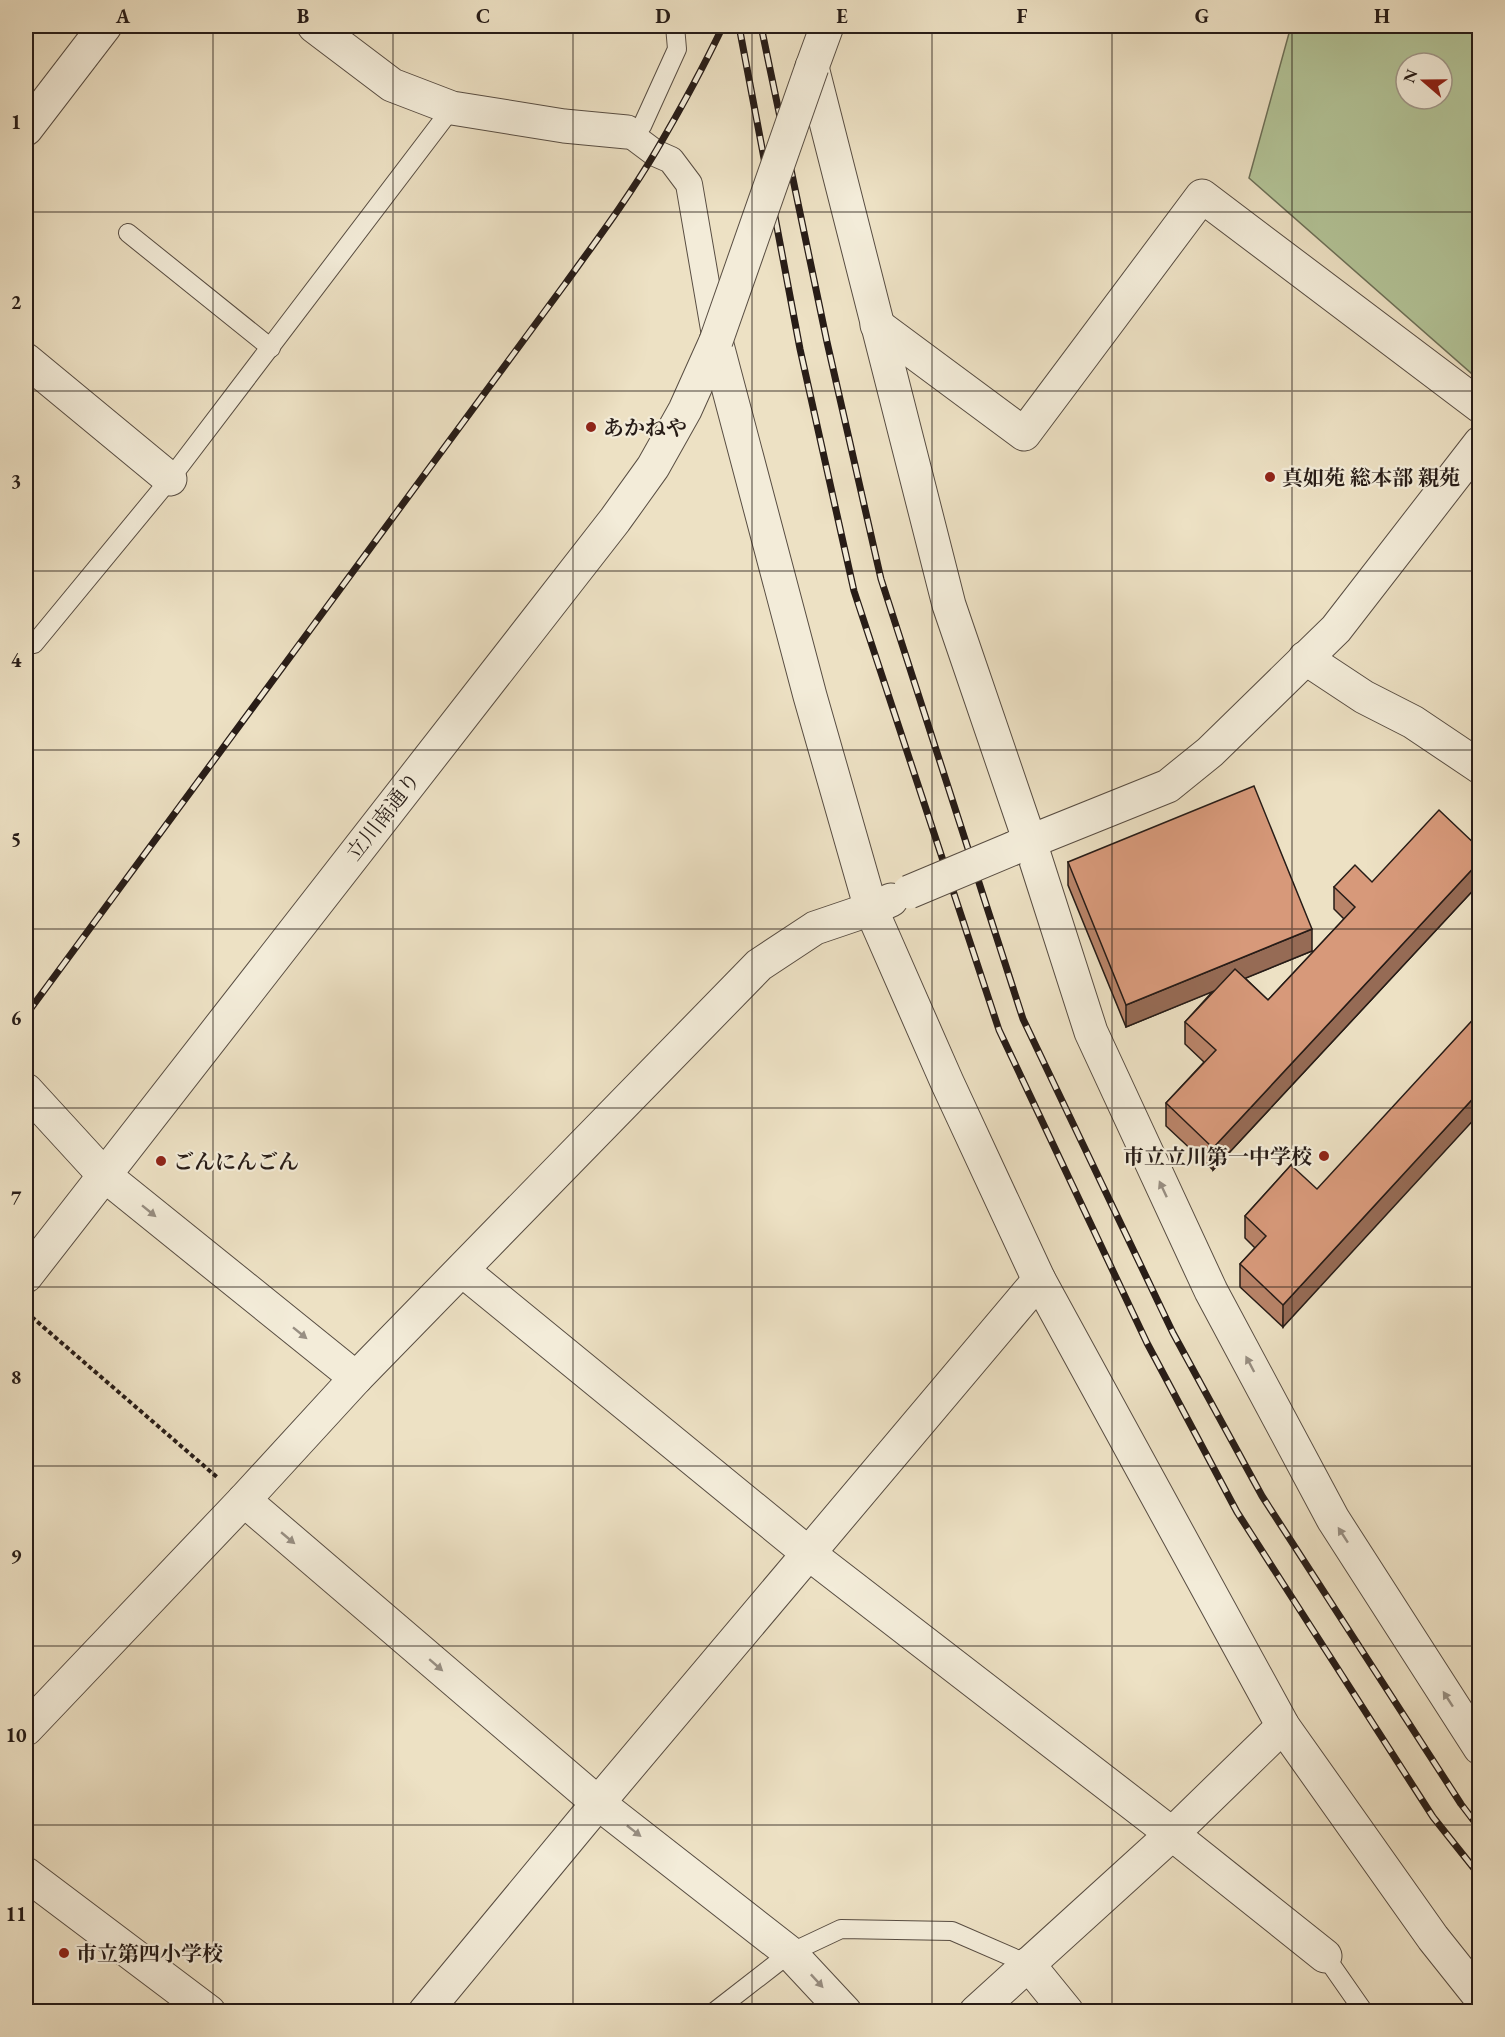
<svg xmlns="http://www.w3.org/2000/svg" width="1505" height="2037" viewBox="0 0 1505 2037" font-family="'EB Garamond','Noto Serif JP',serif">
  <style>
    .green { fill: #b3c498; stroke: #6d7058; stroke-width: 1.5; fill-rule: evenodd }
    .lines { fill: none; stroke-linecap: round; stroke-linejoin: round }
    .service-casing { stroke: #584d42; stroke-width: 20 }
    .pedestrian-casing { stroke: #584d42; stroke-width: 28 }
    .minor-casing { stroke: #584d42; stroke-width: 35 }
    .tertiary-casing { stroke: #584d42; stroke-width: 35 }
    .path { stroke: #271c17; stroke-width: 4; stroke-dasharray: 4.5 3; stroke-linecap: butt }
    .service { stroke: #f3ecd9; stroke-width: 18 }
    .pedestrian { stroke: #f3ecd9; stroke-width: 26 }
    .minor { stroke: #f3ecd9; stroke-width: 33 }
    .tertiary { stroke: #f3ecd9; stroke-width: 33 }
    .rail-casing { stroke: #271c17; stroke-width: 7 }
    .rail { stroke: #f3ecd9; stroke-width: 4.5; stroke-dasharray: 14; stroke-linecap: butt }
    .minor-bridge-casing { stroke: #584d42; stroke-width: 35; stroke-linecap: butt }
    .tertiary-bridge-casing { stroke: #584d42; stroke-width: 35; stroke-linecap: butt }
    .minor-bridge { stroke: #f3ecd9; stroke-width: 33 }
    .tertiary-bridge { stroke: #f3ecd9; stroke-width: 33 }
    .wall { fill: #b98469; stroke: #271c17; stroke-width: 1.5 }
    .shaded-wall { fill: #966b55; stroke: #271c17; stroke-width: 1.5 }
    .building { fill: #d7997a; stroke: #271c17; stroke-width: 1.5 }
    .oneway { fill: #978e82 }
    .grid { fill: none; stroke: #271c17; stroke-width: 1.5; stroke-opacity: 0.55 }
    .poi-dot { fill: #8f2418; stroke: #f3ecd9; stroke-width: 2 }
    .labels { text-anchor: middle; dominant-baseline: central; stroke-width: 4.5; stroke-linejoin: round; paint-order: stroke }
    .poi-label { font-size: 21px; font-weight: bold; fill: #271c17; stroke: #f3ecd9; text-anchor: start }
    .street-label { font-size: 21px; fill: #271c17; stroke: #f3ecd9 }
    .neatline { fill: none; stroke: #271c17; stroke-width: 2 }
    .grid-label { font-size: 20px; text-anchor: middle; font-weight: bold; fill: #271c17 }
  </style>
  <rect width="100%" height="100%" fill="#ede1c4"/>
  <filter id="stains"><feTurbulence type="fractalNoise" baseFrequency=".00333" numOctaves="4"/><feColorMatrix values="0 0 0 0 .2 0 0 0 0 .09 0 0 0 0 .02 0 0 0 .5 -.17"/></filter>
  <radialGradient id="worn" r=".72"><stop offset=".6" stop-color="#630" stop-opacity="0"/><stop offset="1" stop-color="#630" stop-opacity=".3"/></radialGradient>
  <path class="green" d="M1291,26H1479V380L1249,178ZM1406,63H1442V99H1406Z"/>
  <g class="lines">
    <defs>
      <g id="service">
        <polyline points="627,132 642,126 677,49 675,26"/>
        <polyline points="128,233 271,348"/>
        <polyline points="26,637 34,644 170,479 452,108"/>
        <polyline points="1325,1956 1364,2012"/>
        <polyline points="714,2012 790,1953 841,1929 952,1931 1028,1964"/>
      </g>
      <polyline id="pedestrian" points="627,132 655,153 671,160 689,184 716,341"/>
      <g id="minor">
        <polyline points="314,26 392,85 452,108 564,126 627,132"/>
        <polyline points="812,67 949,605 1030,842 1091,1032 1211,1291 1333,1519 1480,1748"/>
        <polyline points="26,129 105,26"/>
        <polyline points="877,325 1024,434 1202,196 1480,406"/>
        <polyline points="716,341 810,696 871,909 947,1082 1039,1280 1283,1726 1433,1938 1480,1997"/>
        <polyline points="26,360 170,479"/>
        <polyline points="1305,658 1364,697 1413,722 1480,767"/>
        <polyline points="1014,848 1168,786 1210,752 1336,629 1480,443"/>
        <polyline points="103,1174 356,1378"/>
        <polyline points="462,1270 808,1553 1172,1834 1325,1956"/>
        <polyline points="244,1500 598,1803 790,1953 845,2012"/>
        <polyline points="26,1729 244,1500 356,1378 759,965 815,928 871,909 891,900"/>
        <polyline points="26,1874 209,2012"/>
        <polyline points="1028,1964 1067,2012"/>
        <polyline points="425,2012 598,1803 1039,1280"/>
        <polyline points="976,2012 1172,1834 1283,1726"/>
      </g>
      <g id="tertiary">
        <polyline points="812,67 827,26"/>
        <polyline points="26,1090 103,1174"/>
        <polyline points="26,1276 615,520 653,467 685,410 716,341"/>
      </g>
    </defs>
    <use href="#service" class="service-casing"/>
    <use href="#pedestrian" class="pedestrian-casing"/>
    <use href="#minor" class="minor-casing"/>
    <use href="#tertiary" class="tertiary-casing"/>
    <polyline class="path" points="26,1312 218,1478"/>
    <use href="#service" class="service"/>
    <use href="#pedestrian" class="pedestrian"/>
    <use href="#minor" class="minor"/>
    <use href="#tertiary" class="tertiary"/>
    <defs>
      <g id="rail">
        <polyline points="739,26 800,349 854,591 999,1030 1147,1343 1237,1512 1433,1817 1480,1876"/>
        <polyline points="761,26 827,342 881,579 1023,1019 1173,1333 1262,1496 1461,1804 1480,1829"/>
        <path d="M26,1015L565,284C596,241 629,197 656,151C680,110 703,68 723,26"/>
      </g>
    </defs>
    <use href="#rail" class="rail-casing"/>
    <use href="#rail" class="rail"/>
    <defs>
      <polyline id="minor-bridge" points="909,892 1014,848"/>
      <polyline id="tertiary-bridge" points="716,341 812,67"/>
    </defs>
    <use href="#minor-bridge" class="minor-bridge-casing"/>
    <use href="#tertiary-bridge" class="tertiary-bridge-casing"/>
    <use href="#minor-bridge" class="minor-bridge"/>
    <use href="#tertiary-bridge" class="tertiary-bridge"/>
  </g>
  <g class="wall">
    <polygon points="1479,848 1479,884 1213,1170 1166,1126 1166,1103 1204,1062 1185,1044 1185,1022 1213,991 1126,1027 1068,885 1068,862 1312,951 1245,978 1268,1000 1344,919 1334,909 1334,887 1372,882"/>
    <polygon points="1291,1165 1283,1327 1240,1287 1240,1264 1255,1248 1245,1238 1245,1216"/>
  </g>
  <g class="shaded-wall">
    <polygon points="1479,862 1479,884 1213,1170 1213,1148"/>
    <polygon points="1312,929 1312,951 1126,1027 1126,1005"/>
    <polygon points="1479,1092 1479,1114 1283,1327 1283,1305"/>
  </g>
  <g class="building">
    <polygon points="1254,786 1312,929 1126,1005 1068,862"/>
    <polygon points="1439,810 1479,848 1479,862 1213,1148 1166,1103 1216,1050 1185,1022 1235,969 1268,1000 1355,907 1334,887 1355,865 1372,882"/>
    <polygon points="1479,1013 1479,1092 1283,1305 1240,1264 1266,1236 1245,1216 1291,1165 1317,1189"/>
  </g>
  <defs><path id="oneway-solid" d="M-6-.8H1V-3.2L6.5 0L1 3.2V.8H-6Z" transform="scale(1.5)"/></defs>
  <g class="oneway">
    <use href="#oneway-solid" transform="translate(1163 1189) rotate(-115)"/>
    <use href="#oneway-solid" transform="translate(149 1211) rotate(39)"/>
    <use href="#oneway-solid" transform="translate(300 1333) rotate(39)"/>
    <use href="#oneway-solid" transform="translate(1250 1364) rotate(-118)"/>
    <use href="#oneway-solid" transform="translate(1343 1535) rotate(-123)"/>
    <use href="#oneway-solid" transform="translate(288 1538) rotate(40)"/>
    <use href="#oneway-solid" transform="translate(436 1665) rotate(41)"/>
    <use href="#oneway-solid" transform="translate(1448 1699) rotate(-123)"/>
    <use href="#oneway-solid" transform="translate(634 1831) rotate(38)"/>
    <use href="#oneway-solid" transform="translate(817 1981) rotate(47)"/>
  </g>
  <path class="grid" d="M213,26V2012M393,26V2012M573,26V2012M752,26V2012M932,26V2012M1112,26V2012M1292,26V2012M26,212H1480M26,391H1480M26,571H1480M26,750H1480M26,929H1480M26,1108H1480M26,1287H1480M26,1466H1480M26,1646H1480M26,1825H1480"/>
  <g class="poi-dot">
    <circle cx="591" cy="427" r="6"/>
    <circle cx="1270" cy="477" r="6"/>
    <circle cx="1324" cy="1156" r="6"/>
    <circle cx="161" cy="1161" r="6"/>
    <circle cx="64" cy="1953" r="6"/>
  </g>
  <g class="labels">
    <g class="poi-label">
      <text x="603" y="427">あかねや</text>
      <text x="1282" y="477">真如苑 総本部 親苑</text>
      <text x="1312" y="1156" text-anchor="end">市立立川第一中学校</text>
      <text x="173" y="1161">ごんにんごん</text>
      <text x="76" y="1953">市立第四小学校</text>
    </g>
    <g class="street-label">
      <text transform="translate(383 816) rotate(-52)">立川南通り</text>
    </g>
  </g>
  <rect width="1505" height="2037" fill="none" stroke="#ede1c4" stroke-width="66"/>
  <g transform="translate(1424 81) rotate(290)"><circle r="28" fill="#f3ecd9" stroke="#a1998b" stroke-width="1.5"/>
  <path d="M0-4.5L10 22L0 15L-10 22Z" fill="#8f2418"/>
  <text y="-9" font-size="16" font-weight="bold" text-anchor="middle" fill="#271c17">N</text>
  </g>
  <rect x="33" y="33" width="1439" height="1971" class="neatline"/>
  <g class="grid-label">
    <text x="123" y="23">A</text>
    <text x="303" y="23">B</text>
    <text x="483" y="23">C</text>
    <text x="663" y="23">D</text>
    <text x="842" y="23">E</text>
    <text x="1022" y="23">F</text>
    <text x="1202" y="23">G</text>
    <text x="1382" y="23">H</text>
    <text x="16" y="129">1</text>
    <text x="16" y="309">2</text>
    <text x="16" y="488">3</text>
    <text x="16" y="667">4</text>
    <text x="16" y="846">5</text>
    <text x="16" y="1025">6</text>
    <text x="16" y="1205">7</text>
    <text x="16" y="1384">8</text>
    <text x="16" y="1563">9</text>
    <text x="16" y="1742">10</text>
    <text x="16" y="1921">11</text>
  </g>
  <rect width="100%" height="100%" filter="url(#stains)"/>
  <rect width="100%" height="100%" fill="url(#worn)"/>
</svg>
